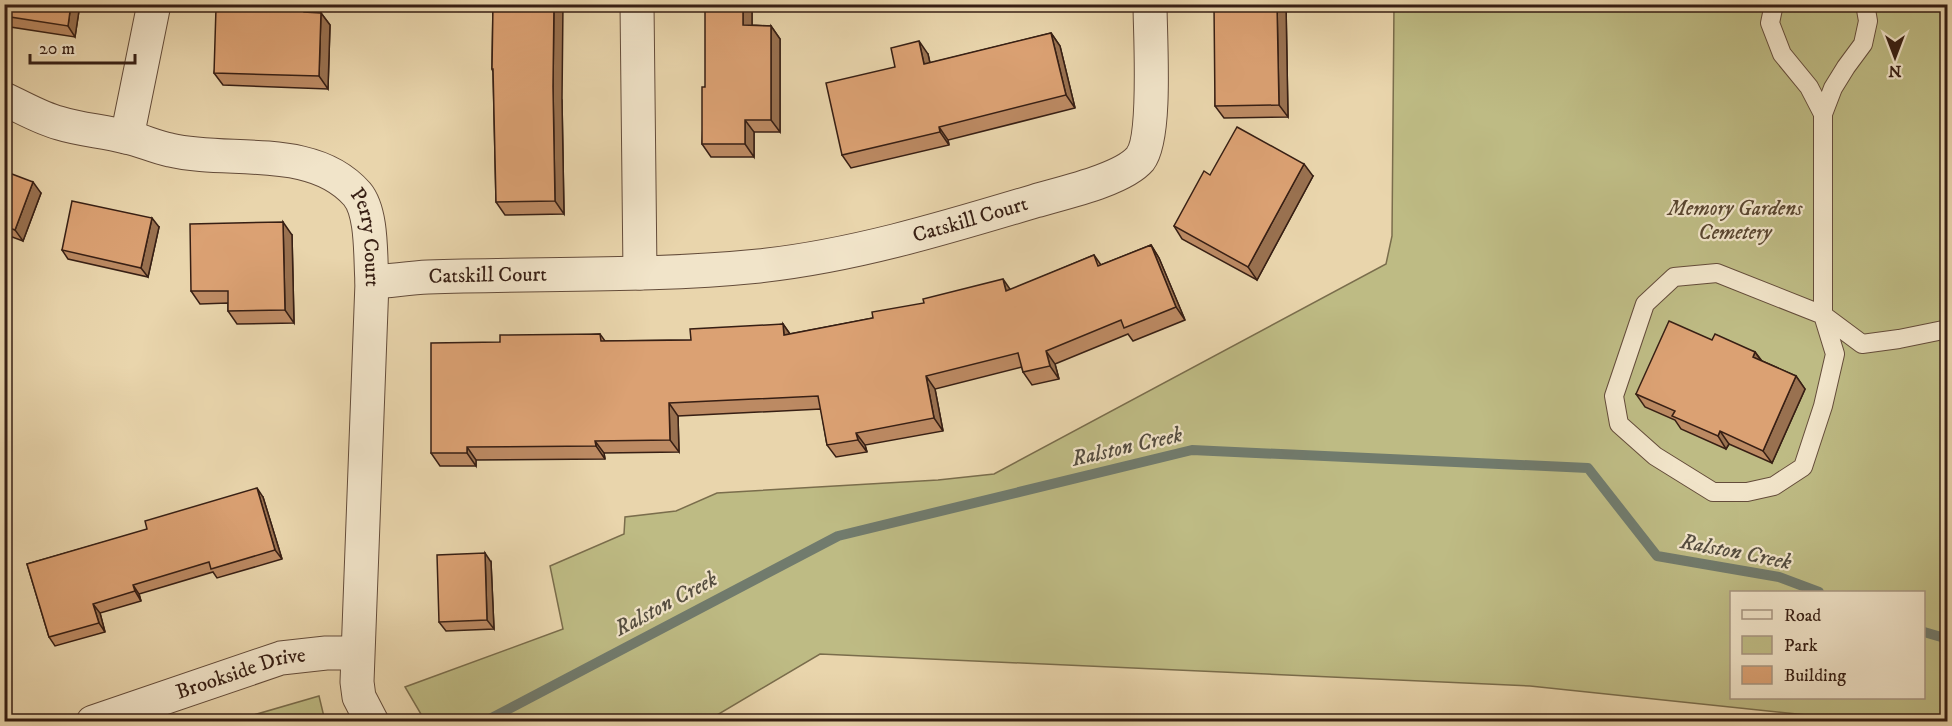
<svg xmlns="http://www.w3.org/2000/svg" width="1952" height="726" viewBox="0 0 1952 726" font-family="'IM FELL DW Pica',serif">
  <style>
    .green { fill: #bebb84; stroke: #7a6d4c; stroke-width: 1.5; fill-rule: evenodd }
    .lines { fill: none; stroke-linecap: round; stroke-linejoin: round }
    .stream { stroke: #717b6d; stroke-width: 10 }
    .lane-casing { stroke: #644c3a; stroke-width: 20 }
    .street-casing { stroke: #644c3a; stroke-width: 35 }
    .lane { stroke: #f1e4c9; stroke-width: 18 }
    .street { stroke: #f1e4c9; stroke-width: 33 }
    .wall { fill: #bc8a63; stroke: #371f14; stroke-width: 1.5 }
    .shaded-wall { fill: #997150; stroke: #371f14; stroke-width: 1.5 }
    .building { fill: #dba173; stroke: #371f14; stroke-width: 1.5 }
    .labels { text-anchor: middle; dominant-baseline: central; stroke-width: 4.5; stroke-linejoin: round; paint-order: stroke }
    .park-label { font-size: 21px; font-style: italic; fill: #594630; stroke: #f1e4c9 }
    .street-label { font-size: 21px; fill: #371f14; stroke: #f1e4c9 }
    .water-label { font-size: 22px; font-style: italic; fill: #544d40; stroke: #f1e4c9 }
  </style>
  <rect width="100%" height="100%" fill="#e9d5ac"/>
  <filter id="stains"><feTurbulence type="fractalNoise" baseFrequency=".00333" numOctaves="4"/><feColorMatrix values="0 0 0 0 .2 0 0 0 0 .09 0 0 0 0 .02 0 0 0 .5 -.17"/></filter>
  <radialGradient id="worn" r=".72"><stop offset=".6" stop-color="#630" stop-opacity="0"/><stop offset="1" stop-color="#630" stop-opacity=".3"/></radialGradient>
  <g class="green">
    <path d="M1394,5H1947V721H1863L1530,686L820,654L707,721H425L405,687L563,629L550,566L624,534L625,517L676,511L717,493L938,480L994,474L1386,264L1392,236ZM1732,592H1924V698H1732Z"/>
    <polygon points="319,696 325,721 233,721"/>
  </g>
  <g class="lines">
    <g class="stream">
      <polyline points="1924,632 1948,639"/>
      <polyline points="484,722 838,536 1192,450 1588,468 1657,556 1779,577 1819,592"/>
    </g>
    <defs>
      <g id="lane">
        <polyline points="1774,4 1770,23 1782,54 1809,87 1823,114"/>
        <polyline points="1865,4 1868,21 1863,44 1846,67 1833,88 1823,114 1823,315 1835,354 1823,406 1803,467 1774,486 1747,492 1713,492 1655,456 1619,424 1614,396 1645,304 1674,277 1717,273 1823,315 1862,344 1899,339 1948,329"/>
      </g>
      <g id="street">
        <polyline points="637,4 640,273"/>
        <path id="s1" d="M4,99C22,107 40,118 59,123C81,130 104,131 126,137C141,140 155,147 170,150C229,164 312,143 357,194C373,213 370,258 372,282L357,682L359,697L372,722"/>
        <polyline points="127,137 154,4"/>
        <path id="s2" d="M372,282C390,281 409,278 428,277C539,273 649,277 759,266C853,256 945,228 1035,201C1062,193 1122,180 1140,159C1157,138 1150,35 1150,4"/>
        <path id="s3" d="M93,722L281,658L326,653H357"/>
      </g>
    </defs>
    <use href="#lane" class="lane-casing"/>
    <use href="#street" class="street-casing"/>
    <use href="#lane" class="lane"/>
    <use href="#street" class="street"/>
  </g>
  <g class="wall">
    <polygon points="4,4 80,4 75,37 4,26"/>
    <polygon points="313,4 313,12 321,13 330,25 328,89 223,85 214,73 227,9"/>
    <polygon points="493,4 562,100 564,214 505,215 496,202 493,72 492,69"/>
    <polygon points="752,4 752,25 771,26 780,39 780,132 754,132 754,157 711,157 702,144 705,87"/>
    <polygon points="1218,4 1286,4 1288,117 1224,118 1215,106"/>
    <polygon points="1051,33 1060,46 1075,108 948,140 949,145 851,168 842,155 895,67 928,54 930,63"/>
    <polygon points="4,171 41,193 23,241 4,234"/>
    <polygon points="1210,175 1313,176 1257,280 1182,239 1174,226"/>
    <polygon points="159,227 148,277 68,259 62,250"/>
    <polygon points="292,235 294,323 237,324 228,311 228,303 200,304 191,291"/>
    <polygon points="1151,245 1159,258 1185,320 1133,341 1128,334 1055,364 1059,379 1032,385 1023,372 1022,367 935,389 943,431 865,445 867,452 836,457 827,445 821,409 678,416 679,452 604,453 605,459 476,460 476,466 440,466 431,453 500,342 600,334 605,341 691,340 783,324 790,334 873,318 1011,290 1094,255 1101,265"/>
    <polygon points="1712,340 1755,352 1762,361 1796,376 1805,389 1772,463 1729,444 1726,449 1681,429 1675,420 1645,407 1636,394"/>
    <polygon points="263,497 282,559 217,578 213,572 139,594 141,601 100,613 105,632 55,646 49,637 27,564"/>
    <polygon points="491,562 494,629 446,631 439,622"/>
  </g>
  <g class="shaded-wall">
    <polygon points="71,4 80,4 75,37 68,26"/>
    <polygon points="304,4 313,4 313,25 304,12"/>
    <polygon points="554,4 563,4 562,100 564,214 555,201 553,87"/>
    <polygon points="743,4 752,4 752,38 743,25"/>
    <polygon points="1277,4 1286,4 1288,117 1279,105"/>
    <polygon points="321,13 330,25 328,89 319,76"/>
    <polygon points="771,26 780,39 780,132 771,120"/>
    <polygon points="1051,33 1060,46 1075,108 1066,95"/>
    <polygon points="919,41 928,54 933,77 924,64"/>
    <polygon points="745,120 754,132 754,157 745,144"/>
    <polygon points="939,127 948,140 949,145 940,132"/>
    <polygon points="1304,164 1313,176 1257,280 1248,267"/>
    <polygon points="33,182 41,193 23,241 15,230"/>
    <polygon points="152,218 159,227 148,277 141,268"/>
    <polygon points="283,222 292,235 294,323 285,310"/>
    <polygon points="1151,245 1159,258 1185,320 1176,307"/>
    <polygon points="1003,279 1012,292 1006,291"/>
    <polygon points="783,324 792,337 784,335"/>
    <polygon points="1046,351 1055,364 1059,379 1050,366"/>
    <polygon points="1755,352 1764,365 1753,357"/>
    <polygon points="926,376 935,389 943,431 934,418"/>
    <polygon points="1796,376 1805,389 1772,463 1763,451"/>
    <polygon points="669,403 678,416 679,452 670,440"/>
    <polygon points="1720,431 1729,444 1726,449 1718,436"/>
    <polygon points="856,433 865,445 867,452 858,440"/>
    <polygon points="595,441 604,453 605,459 596,446"/>
    <polygon points="467,447 476,460 476,466 467,453"/>
    <polygon points="257,488 263,497 282,559 275,550"/>
    <polygon points="485,553 491,562 494,629 487,620"/>
    <polygon points="133,585 139,594 141,601 135,591"/>
    <polygon points="93,604 100,613 105,632 99,623"/>
  </g>
  <g class="building">
    <polygon points="4,4 71,4 68,26 4,16"/>
    <polygon points="227,4 304,4 304,12 321,13 319,76 214,73 216,8 227,9"/>
    <polygon points="493,4 554,4 553,87 555,201 496,202 493,69 492,69"/>
    <polygon points="705,4 743,4 743,25 771,26 771,120 745,120 745,144 702,144 702,87 705,87"/>
    <polygon points="1218,4 1277,4 1279,105 1215,106 1214,6 1218,6"/>
    <polygon points="1051,33 1066,95 939,127 940,132 842,155 826,83 895,67 891,48 919,41 924,64"/>
    <polygon points="1237,127 1304,164 1248,267 1174,226 1204,171 1210,175"/>
    <polygon points="4,171 33,182 15,230 4,226"/>
    <polygon points="72,201 152,218 141,268 62,250"/>
    <polygon points="283,222 285,310 228,311 228,291 191,291 190,224"/>
    <polygon points="1151,245 1176,307 1124,328 1121,320 1046,351 1050,366 1023,372 1018,353 926,376 934,418 856,433 858,440 827,445 818,396 669,403 670,440 595,441 596,446 467,447 467,453 431,453 431,343 500,342 500,335 600,334 601,341 691,340 690,329 783,324 784,335 873,318 872,312 924,303 923,299 1003,279 1006,291 1094,255 1098,266"/>
    <polygon points="1669,321 1712,340 1715,334 1755,352 1753,357 1796,376 1763,451 1720,431 1718,436 1672,416 1675,411 1636,394"/>
    <polygon points="257,488 275,550 211,569 209,562 133,585 135,591 93,604 99,623 49,637 27,564 147,529 145,521"/>
    <polygon points="485,553 487,620 439,622 437,555"/>
  </g>
  <g class="labels">
    <g class="park-label">
      <text x="1735" y="209">Memory Gardens<tspan x="1735" dy="24">Cemetery</tspan></text>
    </g>
    <g class="street-label">
      <text stroke="none"><textPath href="#s2" startOffset="604">Catskill Court</textPath></text>
      <text stroke="none"><textPath href="#s1" startOffset="417">Perry Court</textPath></text>
      <text stroke="none"><textPath href="#s2" startOffset="116">Catskill Court</textPath></text>
      <text stroke="none"><textPath href="#s3" startOffset="156">Brookside Drive</textPath></text>
    </g>
    <g class="water-label">
      <text transform="translate(1127 447) rotate(-13)">Ralston Creek</text>
      <text transform="translate(1736 552) rotate(11)">Ralston Creek</text>
      <text transform="translate(666 604) rotate(-28)">Ralston Creek</text>
    </g>
  </g>
  <rect width="1952" height="726" fill="none" stroke="#e9d5ac" stroke-width="24"/>
  <rect x="6" y="6" width="1940" height="714" fill="none" stroke="#371f14" stroke-width="3"/>
  <rect x="12" y="12" width="1928" height="702" fill="none" stroke="#371f14" stroke-width="1.5"/>
  <rect x="1730" y="591" width="195" height="108" fill="#f1e4c9" stroke="#a79581" stroke-width="1.5"/>
  <rect x="1742" y="610" width="30" height="9" fill="#f1e4c9" stroke="#a79581" stroke-width="1.5"/>
  <text x="1784" y="621" font-size="18" fill="#371f14">Road</text>
  <rect x="1742" y="636" width="30" height="18" fill="#bebb84" stroke="#a79581" stroke-width="1.5"/>
  <text x="1784" y="651" font-size="18" fill="#371f14">Park</text>
  <rect x="1742" y="666" width="30" height="18" fill="#dba173" stroke="#a79581" stroke-width="1.5"/>
  <text x="1784" y="681" font-size="18" fill="#371f14">Building</text>
  <g transform="translate(1895 57) rotate(180)" stroke="#f1e4c9" stroke-width="4.5" paint-order="stroke">
  <path d="M0-4.5L10 22L0 15L-10 22Z" fill="#371f14"/>
  <text y="-9" font-size="16" font-weight="bold" text-anchor="middle" fill="#371f14">N</text>
  </g>
  <path d="M30 54v9h105v-9" fill="none" stroke="#371f14" stroke-width="3"/>
  <text x="39" y="54" font-size="18" fill="#371f14" stroke="#f1e4c9" stroke-width="4.5" paint-order="stroke">20 m</text>
  <rect width="100%" height="100%" filter="url(#stains)"/>
  <rect width="100%" height="100%" fill="url(#worn)"/>
</svg>
